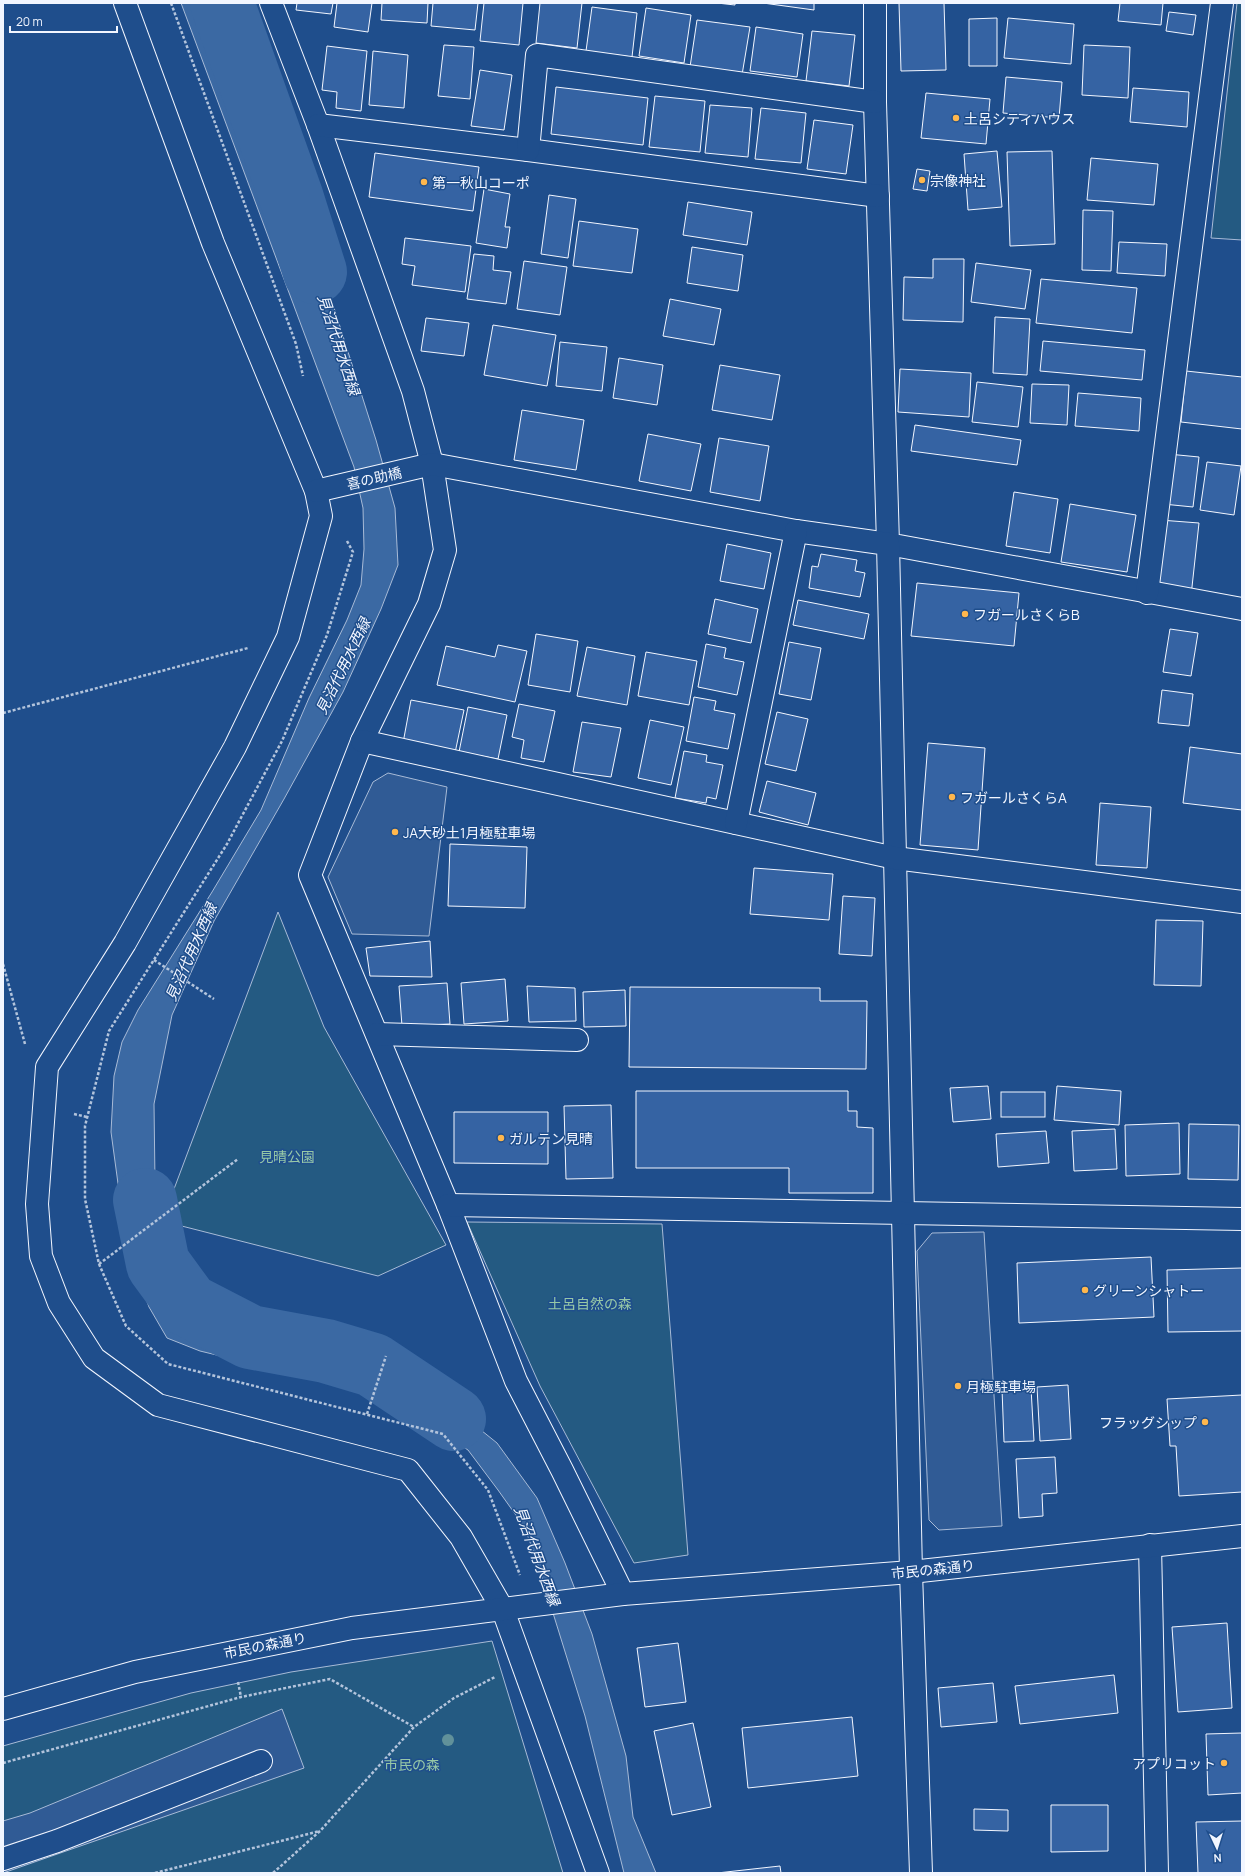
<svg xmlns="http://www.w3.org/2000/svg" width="1245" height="1876" viewBox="0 0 1245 1876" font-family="Manrope,'Noto Sans JP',sans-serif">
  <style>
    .green { fill: #245a82; stroke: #a8bbd7 }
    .parking { fill: #305b95; stroke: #a8bbd7 }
    .water { fill: #3b69a3; stroke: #a8bbd7 }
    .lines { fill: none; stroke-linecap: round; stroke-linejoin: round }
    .river { stroke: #3b69a3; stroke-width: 64 }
    .building { fill: #3563a3; stroke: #f2f6ff }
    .minor-casing { stroke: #f2f6ff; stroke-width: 24 }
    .path { stroke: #b3c4dc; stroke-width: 2.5; stroke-dasharray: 3 2; stroke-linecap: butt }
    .minor { stroke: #1f4e8c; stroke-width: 22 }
    .tree { fill: #61919a }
    .poi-dot { fill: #ffb74d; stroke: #1f4e8c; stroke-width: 1.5 }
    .labels { text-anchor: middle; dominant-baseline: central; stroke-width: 3; stroke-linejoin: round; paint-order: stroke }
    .poi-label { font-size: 14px; fill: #f2f6ff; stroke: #1f4e8c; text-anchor: start }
    .street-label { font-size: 14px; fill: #f2f6ff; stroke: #1f4e8c }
    .park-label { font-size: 14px; fill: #97c8a6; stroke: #1f4e8c }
    .water-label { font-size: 15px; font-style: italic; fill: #f2f6ff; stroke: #1f4e8c }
  </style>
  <rect width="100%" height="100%" fill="#1f4e8c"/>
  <g class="green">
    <polygon points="1237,3 1242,3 1242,240 1211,238"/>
    <polygon points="278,912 324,1027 446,1245 378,1276 162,1221"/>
    <polygon points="467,1222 662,1224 688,1555 634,1563 540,1386"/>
    <polygon points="492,1641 563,1873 3,1873 3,1746 191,1693 291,1672"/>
  </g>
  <g class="parking">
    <polygon points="388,773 447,787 429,936 352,934 328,877 373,782"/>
    <polygon points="984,1232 1002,1526 939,1530 929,1520 917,1251 932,1233"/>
    <polygon points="282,1709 304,1768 3,1873 3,1821 30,1813"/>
  </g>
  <polygon class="water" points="181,3 212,3 272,163 303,210 376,440 395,508 398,565 381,609 343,692 284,799 214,921 172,1015 154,1104 155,1182 164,1245 177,1306 251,1332 335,1349 411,1385 466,1418 497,1443 537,1498 565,1563 592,1634 626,1756 633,1817 656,1873 624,1873 585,1716 539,1568 525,1528 498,1490 468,1450 386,1396 200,1351 167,1338 149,1307 132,1261 122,1213 111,1132 114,1076 122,1042 138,1010 212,892 261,810 309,698 347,620 361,585 364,549 363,508 354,467"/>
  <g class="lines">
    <g class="river">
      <polyline points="222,3 291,196 315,272"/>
      <polyline points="145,1200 158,1264 188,1305 250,1337 326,1351 373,1365 454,1419"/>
    </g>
  </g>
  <g class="building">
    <polygon points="297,3 333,3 331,14 296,10"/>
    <polygon points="337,3 372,3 368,32 334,27"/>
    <polygon points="382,3 428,3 427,23 381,20"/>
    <polygon points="433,3 478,3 475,30 431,26"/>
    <polygon points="484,3 523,3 519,45 480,41"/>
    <polygon points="540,3 582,3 577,48 536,43"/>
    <polygon points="717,3 735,3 735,5"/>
    <polygon points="763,3 814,3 814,10"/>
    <polygon points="899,3 944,3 946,70 901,71"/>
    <polygon points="1120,3 1163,3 1161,25 1118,21"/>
    <polygon points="592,7 637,13 632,57 586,51"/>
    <polygon points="646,8 691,15 684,63 639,56"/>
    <polygon points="1169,12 1196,15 1193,35 1166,31"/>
    <polygon points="997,18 997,66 969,66 969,19"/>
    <polygon points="1008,18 1074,24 1071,64 1004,58"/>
    <polygon points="697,20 750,27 742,75 690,67"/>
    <polygon points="756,27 803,34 797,77 750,71"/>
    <polygon points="812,31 855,35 849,86 806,81"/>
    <polygon points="444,45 474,47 470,99 438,96"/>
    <polygon points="1084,45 1130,47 1128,98 1082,95"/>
    <polygon points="327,46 367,51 361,111 336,108 337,92 322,90"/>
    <polygon points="373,51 408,55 404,108 369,105"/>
    <polygon points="480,70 512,75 504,130 471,126"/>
    <polygon points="1006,77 1062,82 1059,118 1003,113"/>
    <polygon points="556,87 648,98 643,145 551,134"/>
    <polygon points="1133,88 1189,92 1187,127 1130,122"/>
    <polygon points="926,93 990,99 986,144 921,138"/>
    <polygon points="655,96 705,101 700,152 649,147"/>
    <polygon points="710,105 752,108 748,157 705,153"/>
    <polygon points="761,108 806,113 801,163 755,159"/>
    <polygon points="814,120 853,125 846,174 807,169"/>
    <polygon points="997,151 1002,207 968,210 964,154"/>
    <polygon points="1052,151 1055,244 1010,246 1007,152"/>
    <polygon points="375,153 479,167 473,211 369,197"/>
    <polygon points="1091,158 1158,164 1154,205 1087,200"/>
    <polygon points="917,169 930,171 927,191 913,189"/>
    <polygon points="484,189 510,194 505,227 510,227 507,248 476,243"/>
    <polygon points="549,195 576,199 568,258 541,254"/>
    <polygon points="688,202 752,212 747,245 683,235"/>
    <polygon points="1083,210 1113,211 1111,271 1082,270"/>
    <polygon points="579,221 638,229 632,273 573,266"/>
    <polygon points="405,238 471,246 465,292 412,285 415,266 402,264"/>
    <polygon points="1119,242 1167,244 1165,276 1117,273"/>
    <polygon points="692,247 743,255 738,291 687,283"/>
    <polygon points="474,254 494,256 493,270 511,272 506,304 467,299"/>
    <polygon points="933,259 964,259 963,322 903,320 904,277 933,278"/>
    <polygon points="524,261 567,267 560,315 517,309"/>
    <polygon points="976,263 1031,270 1025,309 971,302"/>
    <polygon points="1041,279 1137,288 1132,333 1036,323"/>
    <polygon points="670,299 721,309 714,345 663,336"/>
    <polygon points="995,317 1030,319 1027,375 993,373"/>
    <polygon points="426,318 469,323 464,356 421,351"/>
    <polygon points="493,325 556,335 547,386 484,375"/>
    <polygon points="1043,341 1145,350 1142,380 1040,371"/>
    <polygon points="560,342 607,347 602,391 556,386"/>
    <polygon points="619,358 663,365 657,405 613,398"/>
    <polygon points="720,365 780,375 772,420 712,410"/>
    <polygon points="900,369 971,373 969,417 898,412"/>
    <polygon points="1186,371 1242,377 1242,429 1181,422"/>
    <polygon points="977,382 1023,387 1018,427 972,422"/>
    <polygon points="1032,384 1069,385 1067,425 1030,423"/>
    <polygon points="1078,393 1141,398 1139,431 1075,426"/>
    <polygon points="522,410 584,420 576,470 514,460"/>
    <polygon points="915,425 1021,440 1017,465 911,451"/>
    <polygon points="648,434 701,444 691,491 639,481"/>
    <polygon points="719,438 769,446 760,501 710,492"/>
    <polygon points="1168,454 1199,457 1193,507 1163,504"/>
    <polygon points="1207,462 1241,466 1234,515 1200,510"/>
    <polygon points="1014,492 1058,499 1050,553 1006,546"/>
    <polygon points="1070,504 1136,515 1127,572 1061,562"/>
    <polygon points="1160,520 1199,523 1191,596 1152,591"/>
    <polygon points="727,544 771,553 764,589 720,581"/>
    <polygon points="821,554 857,560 855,571 865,573 860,597 809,588 812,566 818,567"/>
    <polygon points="917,583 1019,593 1014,646 911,636"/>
    <polygon points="715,599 758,609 751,643 708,634"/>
    <polygon points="798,600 869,614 864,639 793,625"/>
    <polygon points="1170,629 1198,633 1191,676 1163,672"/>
    <polygon points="536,634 578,641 570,692 528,685"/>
    <polygon points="789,642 821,648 811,700 779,694"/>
    <polygon points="706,644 726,648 724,658 744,662 737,695 698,687"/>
    <polygon points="498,645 527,651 515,702 437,685 446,646 495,657"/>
    <polygon points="587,647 635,656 627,705 577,696"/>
    <polygon points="646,652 697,661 689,705 638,696"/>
    <polygon points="1162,690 1193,694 1189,726 1158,723"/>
    <polygon points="694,697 716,701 714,710 735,714 728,749 686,741"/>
    <polygon points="411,700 464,710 455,753 403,743"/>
    <polygon points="519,704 555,711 544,762 521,758 524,740 512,737"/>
    <polygon points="468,707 507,715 498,759 459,752"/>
    <polygon points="777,712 808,719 796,771 765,764"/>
    <polygon points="650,720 684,727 671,785 638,778"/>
    <polygon points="582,722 621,728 611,777 573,772"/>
    <polygon points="928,743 985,748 978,850 920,845"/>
    <polygon points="1190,747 1242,754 1242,810 1183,803"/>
    <polygon points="684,751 707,755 706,762 723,765 716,799 707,797 706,803 675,798"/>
    <polygon points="767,781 816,793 808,825 759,812"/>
    <polygon points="1100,803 1151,807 1147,868 1096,865"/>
    <polygon points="450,844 527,847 525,908 448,906"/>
    <polygon points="754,868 833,874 829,920 750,914"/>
    <polygon points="843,896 875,898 872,956 839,954"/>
    <polygon points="1156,920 1203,921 1201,986 1154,985"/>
    <polygon points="430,941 432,977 370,976 366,948"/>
    <polygon points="505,979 508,1021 464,1024 461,983"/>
    <polygon points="447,983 450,1024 402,1026 399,986"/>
    <polygon points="527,986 575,988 576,1021 529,1022"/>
    <polygon points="630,987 820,988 820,1001 867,1001 866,1069 629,1067"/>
    <polygon points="625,990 626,1026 584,1027 583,992"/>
    <polygon points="988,1086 991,1119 953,1122 950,1088"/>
    <polygon points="1057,1086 1121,1091 1119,1125 1054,1120"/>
    <polygon points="636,1091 848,1091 848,1111 857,1111 857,1127 873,1128 873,1193 789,1193 789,1168 636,1168"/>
    <rect x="1001" y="1092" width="44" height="25"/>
    <polygon points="611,1105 613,1178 566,1179 564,1106"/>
    <polygon points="454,1112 548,1112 548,1164 454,1163"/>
    <polygon points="1179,1123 1180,1174 1126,1176 1125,1125"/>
    <polygon points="1189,1124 1239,1125 1238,1180 1188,1179"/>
    <polygon points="1115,1129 1117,1169 1074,1171 1072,1131"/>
    <polygon points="1046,1131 1049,1163 998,1167 996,1134"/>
    <polygon points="1151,1257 1154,1317 1019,1323 1017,1263"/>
    <polygon points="1242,1268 1242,1331 1168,1332 1167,1270"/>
    <polygon points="1068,1385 1071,1439 1040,1441 1037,1387"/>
    <polygon points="1031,1388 1034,1441 1004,1442 1002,1389"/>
    <polygon points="1242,1395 1242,1492 1179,1496 1176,1446 1170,1446 1167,1399"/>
    <polygon points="1055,1457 1057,1493 1042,1494 1043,1516 1019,1518 1016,1459"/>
    <polygon points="1227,1623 1232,1708 1178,1712 1172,1627"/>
    <polygon points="678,1643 686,1702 645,1707 637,1648"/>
    <polygon points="1114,1675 1118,1713 1020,1724 1015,1686"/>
    <polygon points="993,1683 997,1722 941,1727 938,1688"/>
    <polygon points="852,1717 858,1776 748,1788 742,1728"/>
    <polygon points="693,1723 711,1807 672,1815 654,1731"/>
    <polygon points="1242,1733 1242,1793 1208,1795 1206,1734"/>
    <polygon points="1051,1805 1108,1805 1108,1851 1051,1852"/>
    <polygon points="974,1809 1008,1810 1008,1831 974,1830"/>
    <polygon points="1242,1821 1242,1873 1198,1873 1196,1822"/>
    <polygon points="780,1866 781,1873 717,1873"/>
  </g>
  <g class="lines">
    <defs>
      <g id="minor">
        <polyline points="125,3 213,243 316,491 321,516 288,637 235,747 125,943 47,1067 37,1204 41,1256 59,1303 94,1358 158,1405 408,1470 461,1537 503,1610 598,1873"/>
        <polyline points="271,3 318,125 413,391 432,464 445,550 429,604 362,741 310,875 448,1205 516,1381 562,1470 623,1594"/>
        <polyline points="875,3 875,102 888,544 1242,609"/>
        <polyline points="318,125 528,150 878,196"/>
        <polyline points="528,150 537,55 875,102"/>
        <polyline points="316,491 432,464 796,531 888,544 911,1572 921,1873"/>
        <polyline points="1147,593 1222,3"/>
        <polyline points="362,741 895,858 1242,902"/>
        <polyline points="736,823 796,531"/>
        <polyline points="377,1034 577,1040"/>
        <polyline points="448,1205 1242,1219"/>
        <polyline points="1150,1545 1157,1873"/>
        <polyline points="3,1709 135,1672 352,1628 623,1594 911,1572 1242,1536"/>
        <polyline points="3,1859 57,1841 261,1761"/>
      </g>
    </defs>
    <use href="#minor" class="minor-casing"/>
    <g class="path">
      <polyline points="171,3 296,344 303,376"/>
      <polyline points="347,541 353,552 327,635 282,741 227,844 109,1031 85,1126 85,1199 99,1264 126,1326 168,1364 443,1434 488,1490 520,1575"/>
      <polyline points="3,713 248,648"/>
      <polyline points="154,960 214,999"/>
      <polyline points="3,964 25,1044"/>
      <polyline points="74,1114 87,1117"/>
      <polyline points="99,1264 238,1159"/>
      <polyline points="367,1414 386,1356"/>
      <polyline points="238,1682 241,1697"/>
      <polyline points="3,1763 241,1697 330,1679 414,1727"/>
      <polyline points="155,1873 320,1831"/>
      <polyline points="273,1873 320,1831 414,1727 454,1698 495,1677"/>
    </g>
    <use href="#minor" class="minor"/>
  </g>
  <circle class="tree" cx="448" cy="1740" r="6"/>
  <g class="poi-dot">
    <circle cx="956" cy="118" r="4"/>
    <circle cx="922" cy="180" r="4"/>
    <circle cx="424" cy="182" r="4"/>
    <circle cx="965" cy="614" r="4"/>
    <circle cx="952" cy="797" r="4"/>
    <circle cx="395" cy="832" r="4"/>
    <circle cx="501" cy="1138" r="4"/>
    <circle cx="1085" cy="1290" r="4"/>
    <circle cx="958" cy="1386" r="4"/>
    <circle cx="1205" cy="1422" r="4"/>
    <circle cx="1224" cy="1763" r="4"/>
  </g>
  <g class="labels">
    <g class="poi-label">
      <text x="964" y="118">土呂シティハウス</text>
      <text x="930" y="180">宗像神社</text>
      <text x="432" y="182">第一秋山コーポ</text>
      <text x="973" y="614">フガールさくらB</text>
      <text x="960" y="797">フガールさくらA</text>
      <text x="403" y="832">JA大砂土1月極駐車場</text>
      <text x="509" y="1138">ガルテン見晴</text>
      <text x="1093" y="1290">グリーンシャトー</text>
      <text x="966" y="1386">月極駐車場</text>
      <text x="1197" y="1422" text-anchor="end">フラッグシップ</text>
      <text x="1216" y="1763" text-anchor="end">アプリコット</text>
    </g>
    <g class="street-label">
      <text transform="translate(374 478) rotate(-13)">喜の助橋</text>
      <text transform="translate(933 1569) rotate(-6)">市民の森通り</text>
      <text transform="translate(265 1645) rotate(-11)">市民の森通り</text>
    </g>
    <g class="park-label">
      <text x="287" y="1156">見晴公園</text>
      <text x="590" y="1303">土呂自然の森</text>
      <text x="412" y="1764">市民の森</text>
    </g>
    <g class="water-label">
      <text transform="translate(339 345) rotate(72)">見沼代用水西緑</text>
      <text transform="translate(343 666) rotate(-64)">見沼代用水西緑</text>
      <text transform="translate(191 952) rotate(-66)">見沼代用水西緑</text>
      <text transform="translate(537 1556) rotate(70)">見沼代用水西縁</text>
    </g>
  </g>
  <rect width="1245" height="1876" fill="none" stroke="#f2f6ff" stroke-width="8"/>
  <g transform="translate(1217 1848) rotate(176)" stroke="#1f4e8c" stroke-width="3" paint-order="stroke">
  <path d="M0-3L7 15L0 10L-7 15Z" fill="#f2f6ff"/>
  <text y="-6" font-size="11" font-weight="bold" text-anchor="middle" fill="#f2f6ff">N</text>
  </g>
  <path d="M10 26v6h107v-6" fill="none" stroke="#f2f6ff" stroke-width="2"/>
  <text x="16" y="26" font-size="12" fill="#f2f6ff" stroke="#1f4e8c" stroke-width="3" paint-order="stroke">20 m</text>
</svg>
